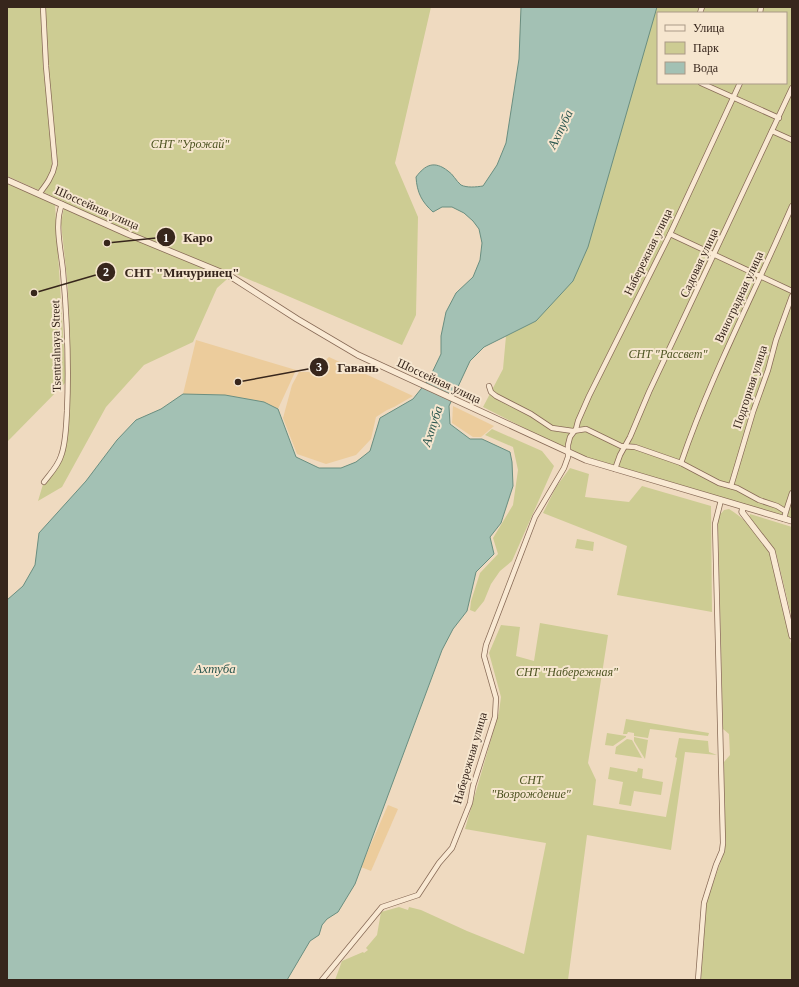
<svg xmlns="http://www.w3.org/2000/svg" width="799" height="987" viewBox="0 0 799 987" font-family="Georgia,serif">
  <style>
    .green { fill: #cdcc93; fill-rule: evenodd }
    .sand { fill: #eccc9c }
    .water { fill: #a3c1b4; stroke: #6a8e80 }
    .lines { fill: none; stroke-linecap: round; stroke-linejoin: round }
    .minor-casing { stroke: #886b57; stroke-width: 6 }
    .tertiary-casing { stroke: #886b57; stroke-width: 7 }
    .minor { stroke: #f9e9d3; stroke-width: 4.5 }
    .tertiary { stroke: #f9e9d3; stroke-width: 5.5 }
    .labels { text-anchor: middle; dominant-baseline: central; stroke-width: 4; stroke-linejoin: round; paint-order: stroke }
    .park-label { font-size: 12px; font-style: italic; fill: #4e5422; stroke: #f6e6cf }
    .street-label { font-size: 12px; fill: #37261c; stroke: #f6e6cf }
    .water-label { font-size: 13px; font-style: italic; fill: #2b574f; stroke: #f6e6cf }
    .leader { fill: none; stroke: #37261c; stroke-width: 1.5 }
    .callout-dot { fill: #37261c; stroke: #f6e6cf; stroke-width: 1.5 }
    .mark-label { font-size: 12px; text-anchor: middle; font-weight: bold; fill: #fff }
    .callout-label { font-size: 13px; text-anchor: middle; font-weight: bold; fill: #37261c; stroke: #f6e6cf; stroke-width: 4; stroke-linejoin: round; paint-order: stroke }
  </style>
  <rect width="100%" height="100%" fill="#efdac0"/>
  <g class="green">
    <polygon points="7,7 431,7 395,163 418,217 416,315 402,345 234,273 217,288 193,342 144,365 106,407 62,487 38,501 44,481 61,458 69,383 68,288 61,223 65,202 7,176"/>
    <path d="M656,7H792V519L588,459L540,436L483,407L503,369L506,336L536,321L583,259L604,191ZM658,13H786V83H658Z"/>
    <polygon points="7,183 55,204 66,382 7,442"/>
    <polygon points="492,429 542,451 554,466 512,561 500,571 491,584 484,601 475,612 470,610 471,601 480,573 498,554 493,538 513,505 518,470 513,447 485,435"/>
    <polygon points="570,468 589,474 585,497 629,502 642,486 711,506 712,612 617,595 627,546 543,513 556,487"/>
    <path d="M729,509C745,518 759,536 769,551L792,648V980H701L706,904L725,849L724,762L730,755L729,734L723,729L718,525V517L724,510Z"/>
    <polygon points="750,514 792,527 792,619 776,553 749,519"/>
    <polygon points="577,539 594,542 593,551 575,548"/>
    <polygon points="540,623 608,635 588,763 596,780 593,805 666,817 677,758 675,757 679,738 708,741 709,752 717,755 685,752 671,850 587,835 568,980 335,980 342,961 363,952 364,953 368,950 366,948 377,935 381,912 399,907 408,910 409,907 421,910 467,931 524,954 546,843 465,829 499,712 501,697 489,653 501,625 520,627 516,656 534,661"/>
    <polygon points="626,719 709,733 708,736 650,729 648,738 634,736 634,733 628,732 627,734 623,734"/>
    <polygon points="607,733 626,736 626,737 613,746 605,745"/>
    <polygon points="634,737 648,740 645,759 634,741"/>
    <polygon points="627,739 632,740 642,758 615,754 616,747"/>
    <polygon points="610,767 637,772 638,768 643,769 642,778 663,782 661,795 634,791 631,806 619,804 623,782 608,779"/>
  </g>
  <g class="sand">
    <polygon points="196,340 296,370 278,409 264,402 225,395 183,394"/>
    <polygon points="329,357 413,396 394,407 387,410 376,417 371,439 356,455 326,464 297,454 283,418 292,385 299,372 313,372"/>
    <polygon points="453,406 494,426 481,437 473,437 452,423"/>
    <polygon points="388,805 398,809 371,871 361,867"/>
  </g>
  <path class="water" d="M521,7H657L588,247L573,281L536,321L484,347L470,361L449,406L450,424L470,439H482L510,452L512,462L513,486L501,523L490,537L494,554L476,572L467,611L453,629L442,650L355,884L338,912L327,919L322,925L319,935L310,941L287,980H7V600L23,586L35,565L39,533L86,481L117,440L136,420L161,409L183,394L225,395L264,402L278,409L296,457L319,468H341L356,462L370,451L380,418L413,399L429,379L441,354V336L446,312L456,293L473,277L480,260L482,243L479,229L473,221L464,213L452,207H442L433,212C422,202 417,193 416,177C425,165 434,160 448,171C453,174 456,181 461,185C467,188 476,187 483,186L497,165L506,143L519,59Z"/>
  <g class="lines">
    <defs>
      <g id="minor">
        <polyline points="700,13 702,7"/>
        <polyline points="760,13 761,7"/>
        <polyline points="701,83 779,118"/>
        <polyline points="772,131 792,140"/>
        <path d="M39,194C46,185 53,176 55,164L46,66L43,7"/>
        <polyline points="670,234 792,291"/>
        <polyline points="489,386 491,392 496,396 531,414 552,428 573,431 586,429 621,446 635,447 681,463 719,483 737,488 759,500 777,506 785,511"/>
        <path d="M681,463C711,375 755,292 792,206"/>
        <polyline points="615,469 620,455 630,437 649,392 792,88"/>
        <path d="M44,482C50,474 58,466 61,456C66,443 66,426 67,411C69,365 67,317 63,271C61,250 54,224 62,204"/>
        <polyline points="731,486 753,412 768,370 776,340 792,296"/>
        <path d="M784,519C786,510 789,502 792,493"/>
        <polyline points="322,980 382,907 418,895 439,863 452,848 470,803 473,786 495,717 496,698 484,656 486,645 535,517 564,468 568,457 568,445 570,437 576,429 578,421 589,396 670,234 740,83"/>
        <polyline points="698,980 704,903 716,865 722,851 723,843 715,524 721,500"/>
      </g>
      <g id="tertiary">
        <polyline points="7,180 128,234 230,276 297,319 358,355 586,460 792,521"/>
        <polyline points="743,507 742,512 745,516 772,551 792,636"/>
      </g>
    </defs>
    <use href="#minor" class="minor-casing"/>
    <use href="#tertiary" class="tertiary-casing"/>
    <use href="#minor" class="minor"/>
    <use href="#tertiary" class="tertiary"/>
  </g>
  <g class="labels">
    <g class="park-label">
      <text x="190" y="144">СНТ "Урожай"</text>
      <text x="668" y="354">СНТ "Рассвет"</text>
      <text x="567" y="672">СНТ "Набережная"</text>
      <text x="531" y="780">СНТ<tspan x="531" dy="14">"Возрождение"</tspan></text>
    </g>
    <g class="street-label">
      <text transform="translate(97 208) rotate(24)">Шоссейная улица</text>
      <text transform="translate(648 252) rotate(-64)">Набережная улица</text>
      <text transform="translate(699 263) rotate(-65)">Садовая улица</text>
      <text transform="translate(739 297) rotate(-65)">Виноградная улица</text>
      <text transform="translate(56 346) rotate(-91)">Tsentralnaya Street</text>
      <text transform="translate(439 381) rotate(25)">Шоссейная улица</text>
      <text transform="translate(750 387) rotate(-72)">Подгорная улица</text>
      <text transform="translate(470 758) rotate(-74)">Набережная улица</text>
    </g>
    <g class="water-label">
      <text transform="translate(560 129) rotate(-64)">Ахтуба</text>
      <text transform="translate(432 426) rotate(-72)">Ахтуба</text>
      <text x="215" y="668">Ахтуба</text>
    </g>
  </g>
  <path class="leader" d="M107 243L166 237M34 293L106 272M238 382L319 367"/>
  <g class="callout-dot">
    <circle cx="107" cy="243" r="4"/>
    <circle cx="34" cy="293" r="4"/>
    <circle cx="238" cy="382" r="4"/>
    <circle cx="166" cy="237" r="10"/>
    <circle cx="106" cy="272" r="10"/>
    <circle cx="319" cy="367" r="10"/>
  </g>
  <g class="mark-label">
    <text x="166" y="242">1</text>
    <text x="106" y="276">2</text>
    <text x="319" y="371">3</text>
  </g>
  <g class="callout-label">
    <text x="198" y="242">Каро</text>
    <text x="182" y="277">СНТ "Мичуринец"</text>
    <text x="358" y="372">Гавань</text>
  </g>
  <rect width="799" height="987" fill="none" stroke="#37261c" stroke-width="16"/>
  <rect x="657" y="12" width="130" height="72" fill="#f6e6cf" stroke="#aa9987"/>
  <rect x="665" y="25" width="20" height="6" fill="#f9e9d3" stroke="#aa9987"/>
  <text x="693" y="32" font-size="12" fill="#37261c">Улица</text>
  <rect x="665" y="42" width="20" height="12" fill="#cdcc93" stroke="#aa9987"/>
  <text x="693" y="52" font-size="12" fill="#37261c">Парк</text>
  <rect x="665" y="62" width="20" height="12" fill="#a3c1b4" stroke="#aa9987"/>
  <text x="693" y="72" font-size="12" fill="#37261c">Вода</text>
</svg>
